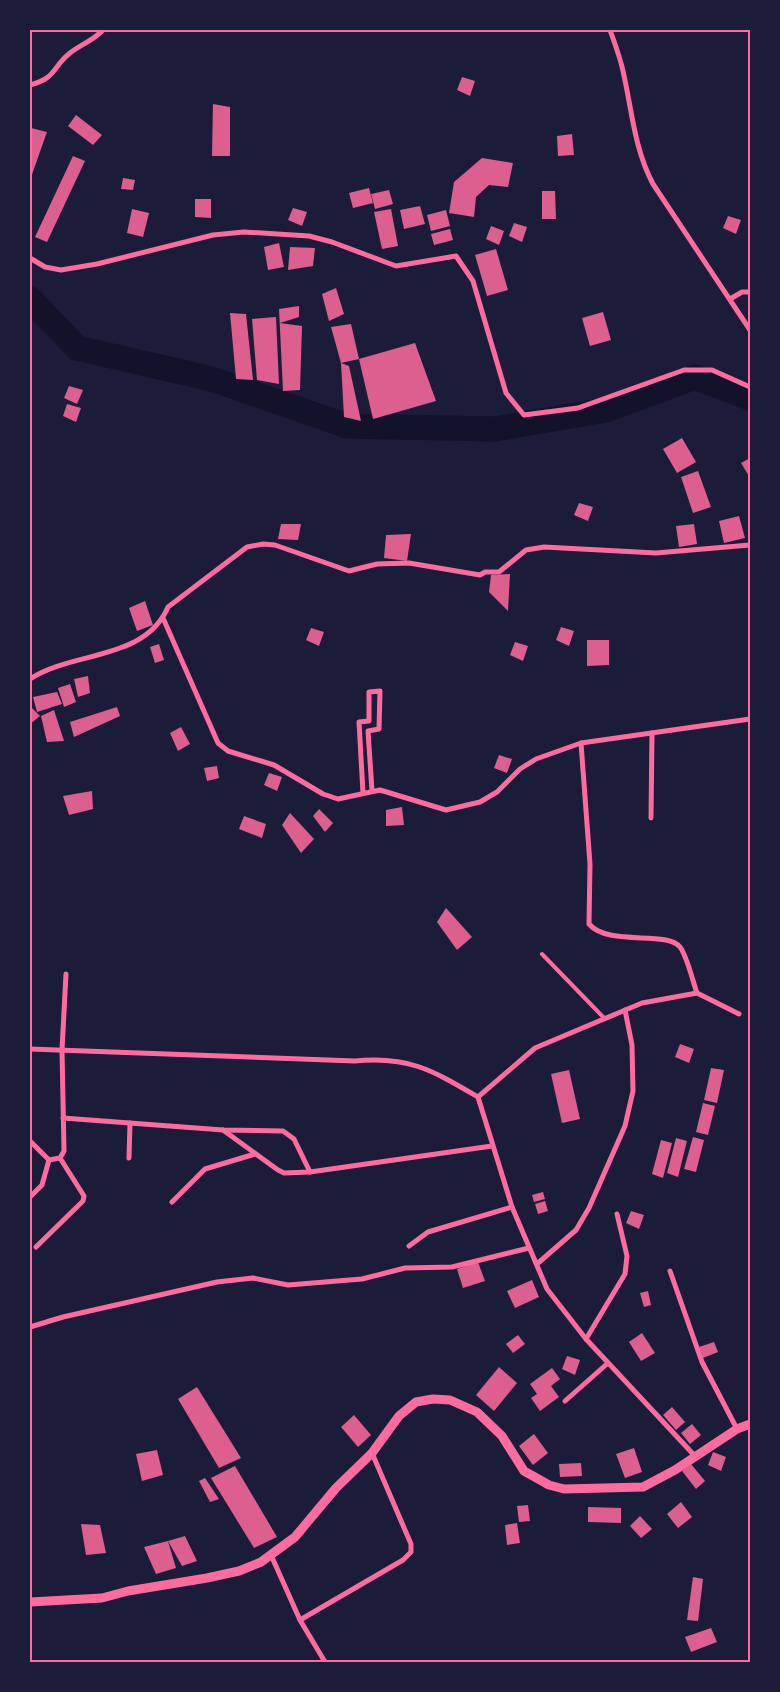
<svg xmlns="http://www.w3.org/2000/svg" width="780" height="1692" viewBox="0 0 780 1692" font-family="'Work Sans',sans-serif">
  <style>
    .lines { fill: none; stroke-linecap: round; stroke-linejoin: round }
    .river { stroke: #12122b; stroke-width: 25 }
    .building { fill: #dd5f8e }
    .service { stroke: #ff6b9d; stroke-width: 4 }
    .minor { stroke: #ff6b9d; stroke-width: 5 }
    .tertiary { stroke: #ff6b9d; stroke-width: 9 }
    .neatline { fill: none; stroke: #ff6b9d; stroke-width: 2 }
  </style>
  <rect width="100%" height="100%" fill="#1b1b3a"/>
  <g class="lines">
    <polyline class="river" points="30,299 77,348 212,379 347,426 495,429 606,410 695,377 750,398"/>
  </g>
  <g class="building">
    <polygon points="462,77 475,81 470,96 457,90"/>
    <polygon points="213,104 230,107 230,156 212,156"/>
    <polygon points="76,115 102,135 93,145 68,126"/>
    <polygon points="31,128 47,132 30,180 30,131"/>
    <polygon points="572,134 574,155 558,156 557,136"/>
    <polygon points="73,156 85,161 47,242 35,237"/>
    <polygon points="482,158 513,163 508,187 489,185 476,197 474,217 449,213 454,182"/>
    <polygon points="123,178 135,180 133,190 121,189"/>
    <polygon points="369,188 373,203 353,208 349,193"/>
    <polygon points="389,190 393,204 375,209 371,194"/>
    <polygon points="542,191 555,191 556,219 542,219"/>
    <polygon points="195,199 211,199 211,218 195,217"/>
    <polygon points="420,206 425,224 404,229 400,210"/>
    <polygon points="293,208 307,212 302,226 288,220"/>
    <polygon points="132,209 149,213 143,237 127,233"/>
    <polygon points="391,209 398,246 382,249 374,212"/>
    <polygon points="446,210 450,226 431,231 427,215"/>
    <polygon points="728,216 741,220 736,234 723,228"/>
    <polygon points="514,223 527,227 522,242 509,236"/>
    <polygon points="491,226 504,231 499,245 486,239"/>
    <polygon points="450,229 453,240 434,245 431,234"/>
    <polygon points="279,243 284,267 268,270 264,247"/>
    <polygon points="290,247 315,248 313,266 288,270"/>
    <polygon points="496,249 508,290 487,296 475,255"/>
    <polygon points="336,288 344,314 329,321 322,294"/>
    <polygon points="299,306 299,317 280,323 302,326 300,390 283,391 279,309"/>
    <polygon points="603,312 611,340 590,346 582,318"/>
    <polygon points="230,313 246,314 253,380 236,379"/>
    <polygon points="276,317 279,384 257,380 252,319"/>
    <polygon points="351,324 359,359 341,363 331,327"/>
    <polygon points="415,343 436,401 373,419 359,359"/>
    <polygon points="341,363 349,366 361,421 344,417"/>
    <polygon points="69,386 83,390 77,404 64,398"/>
    <polygon points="67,404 81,408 76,422 63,416"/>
    <polygon points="682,438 696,462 677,473 663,449"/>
    <polygon points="750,458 750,478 741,463"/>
    <polygon points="698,471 711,507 693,513 681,477"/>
    <polygon points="579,503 593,507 588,521 574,515"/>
    <polygon points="739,516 745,538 724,543 719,521"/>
    <polygon points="281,524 301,524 298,540 278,539"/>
    <polygon points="694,524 697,544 679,547 676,526"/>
    <polygon points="411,534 407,561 384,558 386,535"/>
    <polygon points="510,574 508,611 489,592 491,575"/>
    <polygon points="145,601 153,625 137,631 129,608"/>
    <polygon points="561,627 574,631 569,646 556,640"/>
    <polygon points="311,628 324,632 319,646 306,640"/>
    <polygon points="587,640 609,640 609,665 587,666"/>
    <polygon points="515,642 528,646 523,661 510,655"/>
    <polygon points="159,644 164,660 155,663 150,647"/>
    <polygon points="88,676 90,693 78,697 74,679"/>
    <polygon points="70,684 76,702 64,707 58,688"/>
    <polygon points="57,692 62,704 37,712 33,697"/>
    <polygon points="30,706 40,716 30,724"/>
    <polygon points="117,707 120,716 74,737 70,722"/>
    <polygon points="54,710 64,741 47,742 41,716"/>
    <polygon points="181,727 190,744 178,751 170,733"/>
    <polygon points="499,755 512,759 507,773 494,768"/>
    <polygon points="217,766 219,778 207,781 204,768"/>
    <polygon points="269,773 282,777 277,791 264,785"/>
    <polygon points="92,791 93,809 69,815 63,796"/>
    <polygon points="402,807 404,825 386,826 386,810"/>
    <polygon points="319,809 333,823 325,832 313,816"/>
    <polygon points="290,813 314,839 301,853 282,825"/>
    <polygon points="244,816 266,824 262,838 239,829"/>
    <polygon points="446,908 472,937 457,950 437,922"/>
    <polygon points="680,1044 694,1049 689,1063 675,1057"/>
    <polygon points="711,1068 724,1070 717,1103 704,1100"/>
    <polygon points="569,1070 580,1119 562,1123 551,1074"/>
    <polygon points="703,1103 715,1106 708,1135 696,1132"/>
    <polygon points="693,1137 704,1140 696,1172 684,1169"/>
    <polygon points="676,1138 687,1141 678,1177 667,1173"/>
    <polygon points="661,1140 672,1143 663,1178 652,1174"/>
    <polygon points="543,1192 545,1199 534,1202 532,1195"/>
    <polygon points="545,1201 548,1211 538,1214 535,1204"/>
    <polygon points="631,1211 644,1215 639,1229 626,1223"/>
    <polygon points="478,1262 485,1281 463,1288 457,1269"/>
    <polygon points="532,1280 539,1297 515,1308 507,1291"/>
    <polygon points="648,1291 651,1305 644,1307 640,1293"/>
    <polygon points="642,1333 655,1353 641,1361 629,1342"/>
    <polygon points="518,1335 525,1344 513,1353 506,1344"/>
    <polygon points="714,1342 718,1352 703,1358 699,1347"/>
    <polygon points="567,1356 580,1360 575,1375 562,1369"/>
    <polygon points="499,1367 517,1383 494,1411 476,1395"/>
    <polygon points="552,1368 560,1379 551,1386 559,1397 540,1411 531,1398 537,1394 530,1384"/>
    <polygon points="197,1387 241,1458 219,1468 178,1399"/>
    <polygon points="672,1407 685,1422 676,1430 663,1415"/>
    <polygon points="354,1415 371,1435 358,1447 341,1427"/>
    <polygon points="692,1424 701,1435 690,1444 681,1433"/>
    <polygon points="534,1434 548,1453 533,1465 519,1446"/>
    <polygon points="634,1448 642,1472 625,1478 616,1454"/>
    <polygon points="157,1450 163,1475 142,1481 136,1454"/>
    <polygon points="713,1452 726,1457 721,1471 708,1465"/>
    <polygon points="581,1463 582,1476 560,1477 559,1464"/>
    <polygon points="691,1464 705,1481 696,1489 682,1471"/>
    <polygon points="235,1466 277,1537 254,1548 211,1478"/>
    <polygon points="205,1478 219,1499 210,1502 199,1481"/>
    <polygon points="681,1502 692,1517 678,1528 667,1514"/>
    <polygon points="528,1505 530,1521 519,1522 517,1506"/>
    <polygon points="588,1507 621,1508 621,1523 588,1522"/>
    <polygon points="640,1516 652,1529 641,1538 630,1526"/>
    <polygon points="517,1523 520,1543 507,1545 505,1525"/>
    <polygon points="81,1524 100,1525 106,1553 86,1555"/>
    <polygon points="185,1536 197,1561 182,1566 168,1541"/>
    <polygon points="168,1541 176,1568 156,1574 144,1547"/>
    <polygon points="693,1577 703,1579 698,1621 687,1620"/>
    <polygon points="711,1628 717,1642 691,1652 685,1637"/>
  </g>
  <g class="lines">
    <polyline class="service" points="542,954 605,1019"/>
    <g class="minor">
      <path d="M610,30C615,44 620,57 623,71C632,110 634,148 653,184L750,330"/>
      <path d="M30,85C57,78 52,67 70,53C81,44 93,41 103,30"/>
      <polyline points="30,258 45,267 61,270 97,264 213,235 244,232 309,236 332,242 396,266 456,256 473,281 506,393 524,415 578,408 684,370 712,370 750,387"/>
      <polyline points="730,299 742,292 750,292"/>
      <polyline points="163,618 218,743 228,751 274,765 323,794 338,799 380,790 446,810 480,802 497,792 520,769 536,759 581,743 750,719"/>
      <path d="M30,679C72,651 145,661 168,607L247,547L263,544L275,545L349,571L377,564L409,563L480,575L485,572H499L526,550L544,547L656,553L750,545"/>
      <path d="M581,743L590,864L589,924C609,947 666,930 680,947C687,956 693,982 697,993"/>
      <polyline points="363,793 359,722 369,721 369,692 380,691 379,729 368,731 372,791"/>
      <polyline points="651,818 652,733"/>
      <path d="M30,1049L355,1061C409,1056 432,1070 478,1097L512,1207L547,1289L586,1339L694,1455"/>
      <polyline points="478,1097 535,1048 642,1003 697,993 739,1014"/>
      <polyline points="63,1118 223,1130 283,1131 294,1139 310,1172"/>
      <polyline points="223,1130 278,1170 284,1173 310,1172 492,1146"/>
      <polyline points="30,1141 49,1160"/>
      <polyline points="129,1158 130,1123"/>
      <polyline points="49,1160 60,1158 64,1151 62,1050 66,974"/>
      <polyline points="30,1197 42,1185 49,1160"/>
      <polyline points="172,1202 205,1169 255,1154"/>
      <polyline points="409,1246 428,1232 512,1207"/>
      <polyline points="36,1247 83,1201 84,1196 60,1158"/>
      <polyline points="537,1264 576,1230 589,1208 625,1126 633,1091 632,1045 625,1010"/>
      <polyline points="670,1271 702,1362 737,1429"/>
      <polyline points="30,1327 63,1317 217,1282 253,1278 288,1285 362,1279 405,1268 452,1267 529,1248"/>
      <polyline points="586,1339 625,1274 627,1256 617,1214"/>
      <polyline points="565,1401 608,1363"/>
      <polyline points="271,1555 300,1620 325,1662"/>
      <polyline points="300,1620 403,1560 411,1552 411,1544 372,1453"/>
    </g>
    <polyline class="tertiary" points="30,1602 102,1598 128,1591 207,1578 239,1571 261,1562 295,1537 336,1488 372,1453 399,1416 416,1402 433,1399 450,1400 477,1412 502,1436 524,1471 549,1485 564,1489 643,1487 675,1470 737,1429 750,1424"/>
  </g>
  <rect width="780" height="1692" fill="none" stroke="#1b1b3a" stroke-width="62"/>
  <rect x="31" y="31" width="718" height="1630" class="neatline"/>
</svg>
